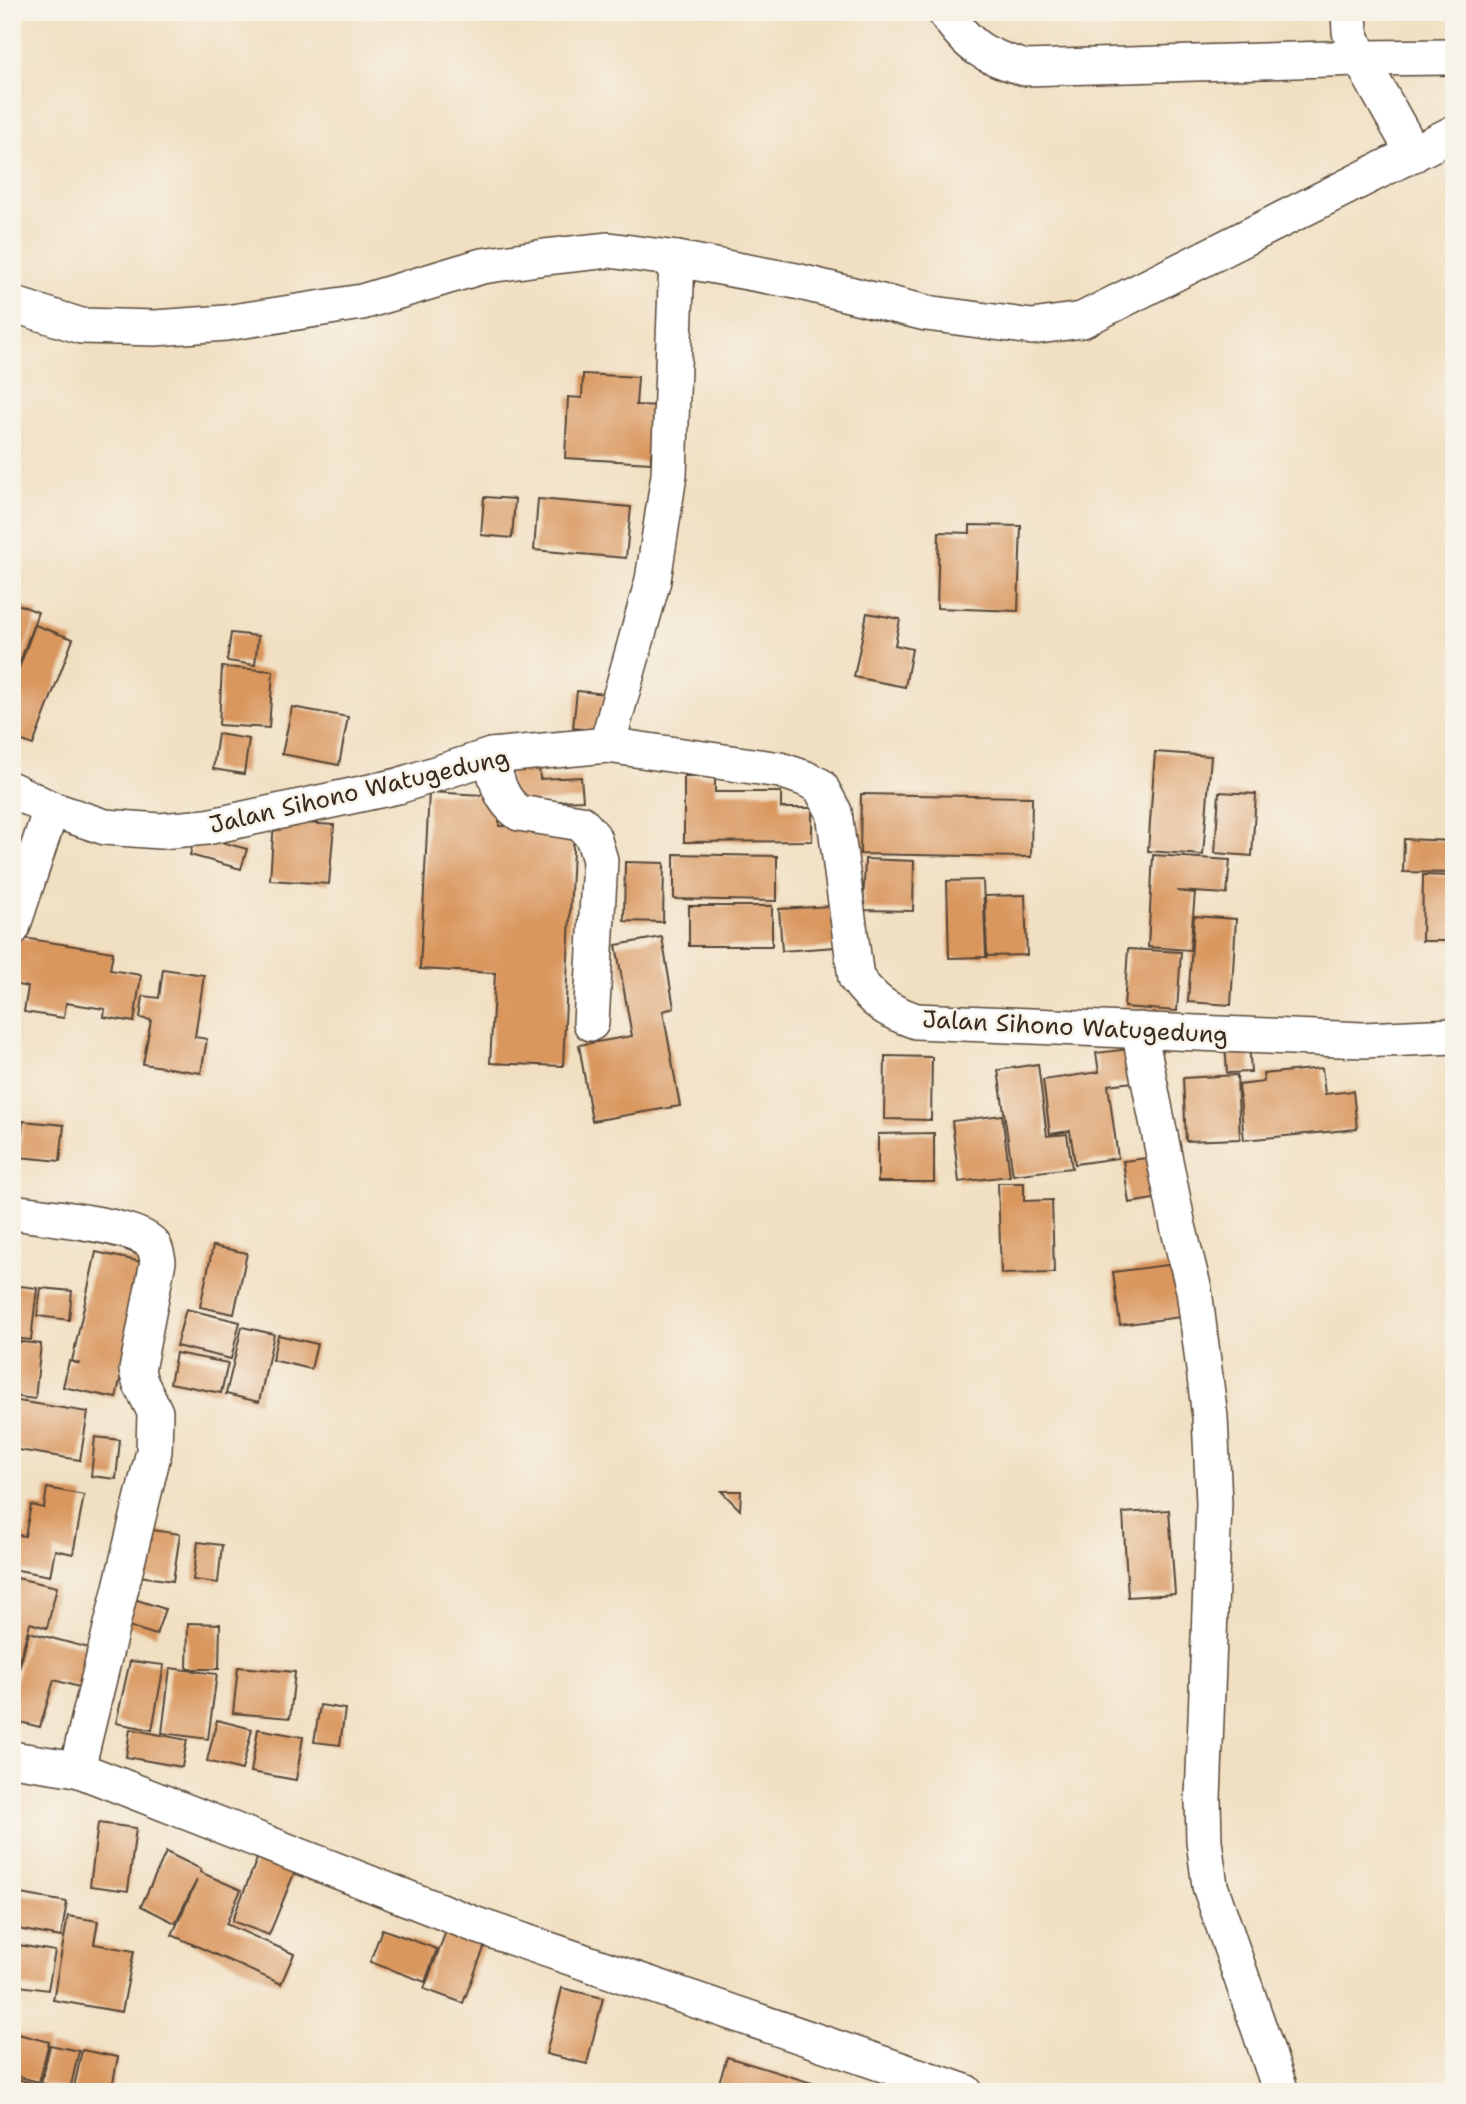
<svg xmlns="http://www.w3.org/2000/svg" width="1466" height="2104" viewBox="0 0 1466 2104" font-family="'Shantell Sans',sans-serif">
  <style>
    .building { fill: #d9965d }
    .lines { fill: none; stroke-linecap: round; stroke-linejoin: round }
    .street-casing { stroke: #564536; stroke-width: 38 }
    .street { stroke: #fff; stroke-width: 35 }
    .labels { text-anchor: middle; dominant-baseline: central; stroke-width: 5; stroke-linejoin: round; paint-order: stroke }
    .street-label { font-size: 24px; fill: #3b2a1e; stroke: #f7f3e8 }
  </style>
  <rect width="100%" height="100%" fill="#f7f3e8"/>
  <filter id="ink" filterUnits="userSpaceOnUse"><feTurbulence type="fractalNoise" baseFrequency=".0143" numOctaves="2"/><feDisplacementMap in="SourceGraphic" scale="14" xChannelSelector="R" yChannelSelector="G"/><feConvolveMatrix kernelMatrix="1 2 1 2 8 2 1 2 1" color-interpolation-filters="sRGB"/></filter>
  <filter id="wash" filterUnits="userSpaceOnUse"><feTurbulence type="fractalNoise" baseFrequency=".00686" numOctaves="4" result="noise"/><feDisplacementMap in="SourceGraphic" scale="28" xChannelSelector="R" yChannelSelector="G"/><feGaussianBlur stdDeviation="1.57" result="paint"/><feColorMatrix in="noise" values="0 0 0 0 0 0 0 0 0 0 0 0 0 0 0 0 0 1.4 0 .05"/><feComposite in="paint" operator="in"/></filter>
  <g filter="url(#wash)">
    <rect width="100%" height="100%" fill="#f1dfc1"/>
    <g id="blocks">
      <g class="building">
        <polygon points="583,374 638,377 636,405 666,406 664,454 651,454 651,463 565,458 568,397 582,398"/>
        <polygon points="484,497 515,499 512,538 481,535"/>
        <polygon points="538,499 631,507 626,558 534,550"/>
        <polygon points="970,525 1021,526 1018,611 937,608 939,532 970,533"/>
        <polygon points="12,602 38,612 13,681 12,681"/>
        <polygon points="867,613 900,619 895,645 912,649 905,687 854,677"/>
        <polygon points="35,625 73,639 33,745 12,737 12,687"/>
        <polygon points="231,633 258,636 255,665 227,661"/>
        <polygon points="222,667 273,671 269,728 219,725"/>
        <polygon points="577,691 606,694 601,731 573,728"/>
        <polygon points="292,707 348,717 339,765 282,754"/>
        <polygon points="218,734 249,739 244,774 213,769"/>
        <polygon points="1155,752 1211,756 1203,855 1148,851"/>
        <polygon points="539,766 540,779 581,777 583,800 511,803 509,767"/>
        <polygon points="684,776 715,776 715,792 781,792 781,808 812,808 812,841 684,842"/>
        <polygon points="429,792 500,796 499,826 574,829 563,1066 490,1063 495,973 420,969"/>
        <polygon points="1219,792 1256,794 1252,856 1215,853"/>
        <polygon points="861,794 1032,797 1031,857 860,854"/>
        <polygon points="274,821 334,825 329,884 270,880"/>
        <polygon points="195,835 247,849 241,869 190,855"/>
        <polygon points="1404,839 1454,841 1454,873 1403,872"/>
        <polygon points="12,848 21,850 12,880"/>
        <polygon points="674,854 777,856 777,901 674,899"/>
        <polygon points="1153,855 1230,860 1227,894 1177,891 1195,893 1190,950 1148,947"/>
        <polygon points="865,859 914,861 913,911 863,910"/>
        <polygon points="625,862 664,863 663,922 624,921"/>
        <polygon points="1423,875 1454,876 1454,941 1422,941"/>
        <polygon points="983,880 986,957 949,958 947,881"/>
        <polygon points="1025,895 1027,955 987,956 985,896"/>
        <rect x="689" y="906" width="83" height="40"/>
        <polygon points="832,906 835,947 782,951 779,909"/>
        <polygon points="1194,916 1236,919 1231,1005 1188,1002"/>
        <polygon points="17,937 113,952 110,970 141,975 134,1022 104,1017 105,1009 66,1003 64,1018 24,1012 28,987 12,984"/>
        <polygon points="662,937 674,1008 663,1011 680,1106 592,1121 579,1045 632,1036 616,945"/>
        <polygon points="1128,949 1181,952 1177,1011 1124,1007"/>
        <polygon points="163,969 204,975 195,1037 207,1039 201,1073 143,1064 151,1020 140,1018 143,996 159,998"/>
        <polygon points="1249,1042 1251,1072 1227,1073 1225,1043"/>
        <polygon points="1129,1049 1134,1082 1108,1085 1118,1158 1075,1164 1070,1131 1050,1134 1043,1080 1099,1072 1096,1053"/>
        <polygon points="885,1056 932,1057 931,1120 884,1119"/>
        <polygon points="1038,1064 1047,1136 1067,1134 1072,1168 1013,1175 998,1070"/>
        <polygon points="1322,1068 1325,1094 1353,1091 1357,1129 1244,1140 1239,1085 1264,1082 1263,1074"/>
        <polygon points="1237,1075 1240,1139 1186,1141 1183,1078"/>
        <polygon points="1002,1115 1010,1176 959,1182 952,1121"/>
        <polygon points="23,1121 64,1125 60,1161 19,1157"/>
        <polygon points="934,1133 934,1182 878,1182 878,1134"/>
        <polygon points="1154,1157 1160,1198 1129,1203 1123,1161"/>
        <polygon points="998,1183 1024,1183 1024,1201 1052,1200 1054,1273 1001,1274"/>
        <polygon points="213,1246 247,1253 234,1314 200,1307"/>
        <polygon points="96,1252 146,1263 116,1398 63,1387 69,1361 80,1364 72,1361"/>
        <polygon points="1174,1264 1181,1317 1120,1325 1113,1272"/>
        <polygon points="12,1285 37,1288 31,1340 12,1338"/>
        <polygon points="41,1288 72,1291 69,1320 37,1316"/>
        <polygon points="186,1309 240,1322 231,1359 176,1346"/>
        <polygon points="242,1327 274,1334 259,1402 226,1394"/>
        <polygon points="278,1335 317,1344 311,1369 272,1360"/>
        <polygon points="12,1341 41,1344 35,1399 12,1396"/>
        <polygon points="176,1353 228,1363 221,1393 170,1383"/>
        <polygon points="12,1400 88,1412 80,1460 12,1449"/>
        <polygon points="95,1437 120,1440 116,1479 91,1476"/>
        <polygon points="47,1488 84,1495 73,1554 55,1550 50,1576 12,1569 12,1534 25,1536 31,1505 44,1508"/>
        <polygon points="721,1491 741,1491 740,1510"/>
        <polygon points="1169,1510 1175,1594 1128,1597 1123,1513"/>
        <polygon points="139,1528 180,1534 173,1581 132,1575"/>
        <polygon points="198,1542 222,1545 218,1583 193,1580"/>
        <polygon points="12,1577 57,1587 47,1628 30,1623 17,1668 12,1667"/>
        <polygon points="134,1599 165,1609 156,1635 125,1625"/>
        <polygon points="188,1623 220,1624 219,1669 187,1669"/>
        <polygon points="29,1632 100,1651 89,1690 54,1680 40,1727 12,1720 12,1694"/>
        <polygon points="130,1661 164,1665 152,1730 116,1723"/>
        <polygon points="238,1667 295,1672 290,1718 233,1713"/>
        <polygon points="170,1668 217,1674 208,1739 162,1733"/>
        <polygon points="320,1705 345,1709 340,1745 314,1742"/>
        <polygon points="217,1720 252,1729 242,1770 207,1761"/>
        <polygon points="130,1729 187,1740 182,1767 126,1757"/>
        <polygon points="258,1729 303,1737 296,1780 251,1772"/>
        <polygon points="98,1823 136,1828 128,1891 90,1886"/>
        <polygon points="263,1844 300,1859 269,1935 232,1921"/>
        <polygon points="166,1852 201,1869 200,1872 241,1890 226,1924 294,1954 281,1984 172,1935 197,1880 175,1923 141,1906"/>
        <polygon points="15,1893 67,1902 61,1937 12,1928"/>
        <polygon points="68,1916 98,1921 94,1944 134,1951 122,2012 53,2000"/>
        <polygon points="448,1926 487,1940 463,2003 424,1989"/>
        <polygon points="382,1929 437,1949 425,1982 370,1962"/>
        <polygon points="12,1944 55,1951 48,1990 12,1985"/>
        <polygon points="562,1988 603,1998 587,2064 546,2054"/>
        <polygon points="18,2034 49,2042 39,2082 12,2075 12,2055"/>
        <polygon points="50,2045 79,2051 70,2090 41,2083"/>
        <polygon points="82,2050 118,2057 111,2092 73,2092"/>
        <polygon points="727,2057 838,2091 838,2092 716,2092"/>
        <polygon points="12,2078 58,2089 58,2092 12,2092"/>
      </g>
    </g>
  </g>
  <g filter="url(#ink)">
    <use href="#blocks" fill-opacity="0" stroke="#564536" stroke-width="2"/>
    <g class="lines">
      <defs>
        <g id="street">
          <path d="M945,12C970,49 984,55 1025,68L1360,58L1350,32L1349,12"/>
          <polyline points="1414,154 1360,58 1454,57"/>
          <polyline points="12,304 81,326 155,328 226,323 362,302 482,266 545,257 609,250 677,259"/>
          <polyline points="607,745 653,580 669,475 677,259 796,281 926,313 1032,327 1082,320 1454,133"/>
          <path d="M491,756C496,778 499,799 519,813L581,823L593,837L600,860L591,1023"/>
          <path d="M12,790L51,809L105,827L160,831L207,827L398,786L491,756L607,745L780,770L804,778L820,786L834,812L856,978C874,1002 887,1011 916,1021L1363,1040L1454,1036"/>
          <polyline points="12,928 51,809"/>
          <polyline points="1139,1030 1178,1226 1194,1290 1210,1417 1214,1503 1203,1799 1204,1841 1210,1886 1281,2092"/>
          <path d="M12,1212C39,1216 139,1225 153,1245C156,1249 157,1256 158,1261L137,1370L140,1382L155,1412L154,1451L77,1769"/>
          <polyline points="12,1759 77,1769 476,1925 965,2092"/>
        </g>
      </defs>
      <use href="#street" class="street-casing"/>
      <use href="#street" class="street"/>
    </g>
  </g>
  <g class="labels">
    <g class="street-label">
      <text transform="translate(359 791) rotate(-13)">Jalan Sihono Watugedung</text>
      <text transform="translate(1075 1027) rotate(3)">Jalan Sihono Watugedung</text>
    </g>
  </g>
  <rect width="1466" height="2104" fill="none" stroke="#f7f3e8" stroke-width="42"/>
</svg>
